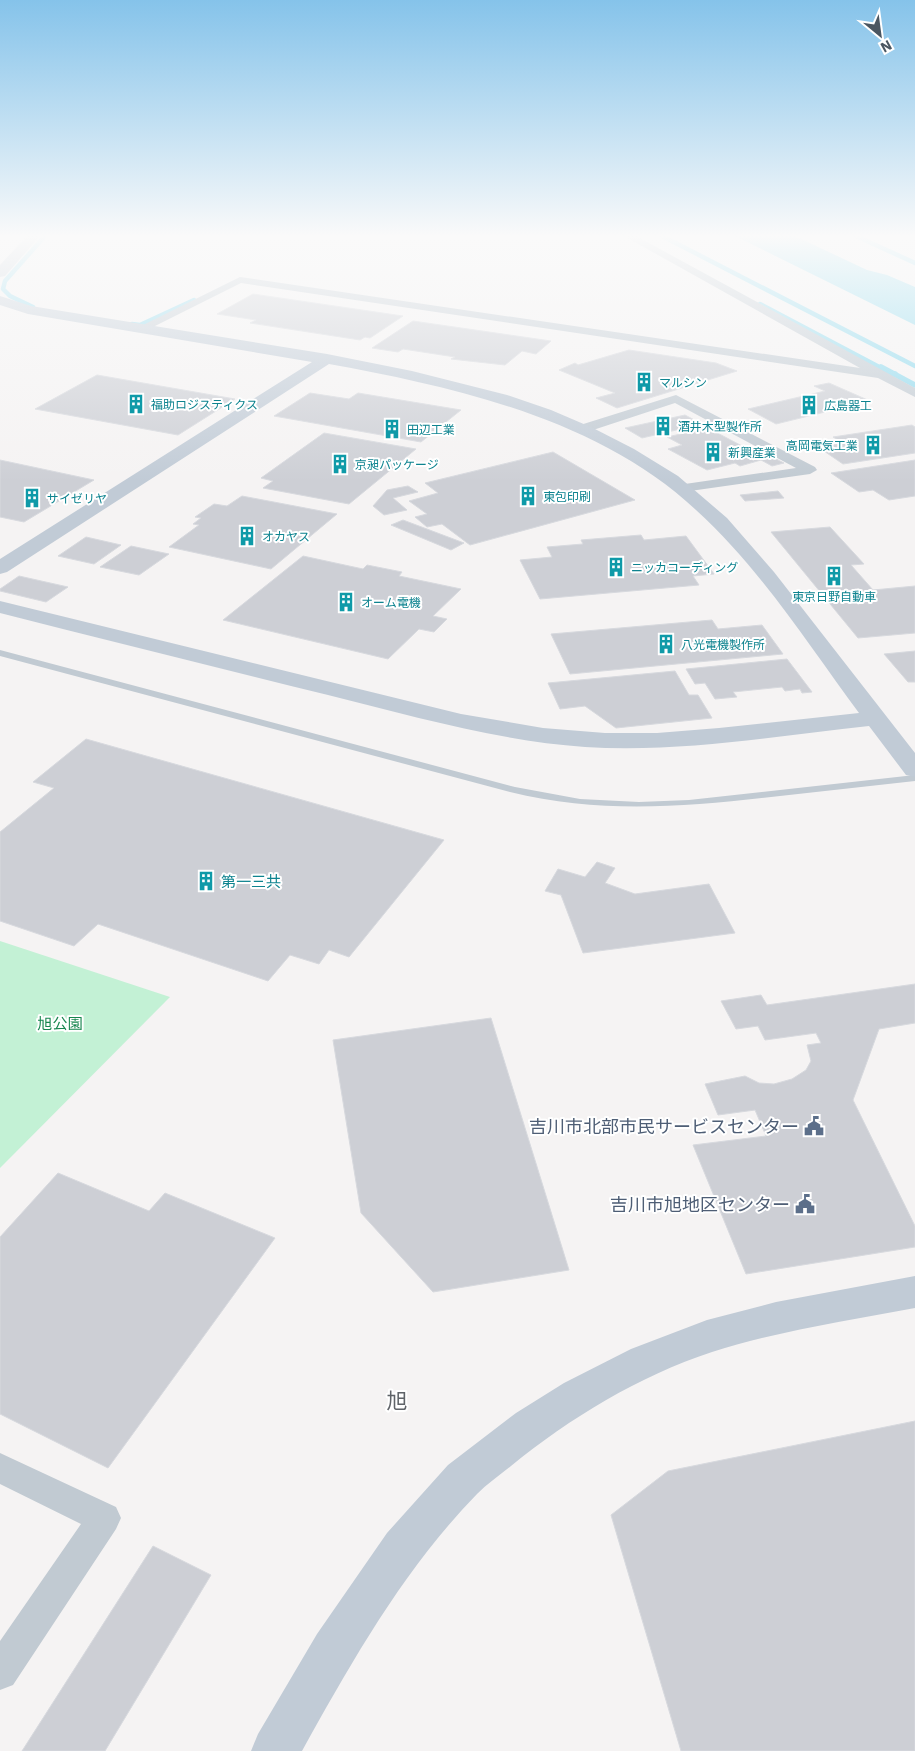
<svg xmlns="http://www.w3.org/2000/svg" width="915" height="1751" viewBox="0 0 915 1751" font-family="'IBM Plex Sans','Noto Sans JP',sans-serif">
  <style>
    .green { fill: #c3f1d5 }
    .water { fill: #90daee }
    .lines { fill: none; stroke-linecap: round; stroke-linejoin: round }
    .stream-far1 { stroke: #90daee; stroke-width: 4.5 }
    .stream { stroke: #90daee; stroke-width: 5.5 }
    .building { fill: #cdcfd5; stroke: #d7d9de }
    .lane { fill: #c1cad2; fill-rule: evenodd }
    .street { fill: #c1cad2; fill-rule: evenodd }
    .secondary { fill: #c1cbd6; fill-rule: evenodd }
    .labels { text-anchor: middle; dominant-baseline: central; stroke-width: 4; stroke-linejoin: round; paint-order: stroke }
    .far-culture-label { font-size: 12px; fill: #0d838f; stroke: #fff; text-anchor: start }
    .culture-label { font-size: 15px; fill: #0d838f; stroke: #fff; text-anchor: start }
    .park-label { font-size: 15px; fill: #17864f; stroke: #fff }
    .near-service-label { font-size: 18px; fill: #4e5e75; stroke: #fff; text-anchor: end }
    .near-quarter-label { font-size: 21px; fill: #5f6368; stroke: #fff }
  </style>
  <rect width="100%" height="100%" fill="#f5f3f3"/>
  <polygon class="green" points="0,941 170,997 0,1168"/>
  <polygon class="water" points="735,236 795,236 867,270 887,275 915,287 915,325"/>
  <g class="lines">
    <g class="stream-far1">
      <polyline points="662,236 915,366"/>
      <polyline points="856,236 915,263"/>
      <polyline points="760,304 883,369"/>
      <polyline points="33,307 10,296 3,289 5,281 45,236"/>
      <polyline points="132,324 140,325 194,300"/>
    </g>
    <g class="stream">
      <polyline points="881,367 915,385"/>
      <polyline points="878,372 895,374"/>
    </g>
  </g>
  <g class="building">
    <polygon points="253,294 403,316 370,338 365,337 360,340 250,323 256,320 217,314"/>
    <polygon points="413,321 551,341 536,354 522,351 505,365 451,359 455,357 403,349 398,352 372,348"/>
    <polygon points="629,350 716,363 737,371 617,408 596,398 615,393 559,370 575,363 578,365"/>
    <polygon points="97,375 235,399 178,435 35,409"/>
    <polygon points="829,383 870,401 776,424 748,409 825,391 814,386"/>
    <polygon points="310,393 349,399 358,393 461,410 421,442 274,416"/>
    <polygon points="685,415 702,424 642,438 625,428"/>
    <polygon points="912,425 915,427 915,453 843,464 818,447 843,443 833,437"/>
    <polygon points="708,428 761,456 768,455 784,463 772,466 761,460 740,466 735,463 707,470 668,449 682,445 667,437"/>
    <polygon points="324,433 416,449 349,504 263,488 273,481 261,478"/>
    <polygon points="553,452 635,500 470,545 442,524 427,527 415,517 427,514 409,501 438,493 425,483"/>
    <polygon points="0,460 94,480 24,522 0,517"/>
    <polygon points="915,460 915,496 889,500 873,490 859,492 831,473"/>
    <polygon points="408,486 418,492 393,498 407,510 384,515 373,506 387,490"/>
    <polygon points="778,491 784,498 745,501 740,495"/>
    <polygon points="242,496 337,514 271,569 169,547 199,525 193,524 201,518 195,517 214,504 227,506"/>
    <polygon points="403,520 464,543 451,550 391,525"/>
    <polygon points="830,527 864,564 851,565 873,590 915,586 915,633 858,638 771,532"/>
    <polygon points="641,535 644,540 686,536 714,574 693,576 699,585 540,599 520,560 552,557 547,547 583,544 581,540"/>
    <polygon points="86,537 121,545 94,564 58,556"/>
    <polygon points="131,546 169,554 139,575 100,567"/>
    <polygon points="303,556 363,569 367,565 402,572 399,576 461,589 433,616 447,619 434,632 419,629 388,659 223,620"/>
    <polygon points="19,576 68,587 46,602 0,591 0,589"/>
    <polygon points="712,620 718,629 762,625 783,654 570,674 551,634"/>
    <polygon points="915,651 915,682 908,682 884,654"/>
    <polygon points="787,659 812,692 802,693 800,689 785,691 782,687 733,692 737,697 715,699 705,683 695,684 686,669"/>
    <polygon points="675,671 689,695 698,695 712,718 616,728 585,706 560,709 548,683"/>
    <polygon points="86,739 444,840 349,957 329,950 319,964 290,955 268,981 98,924 74,946 0,921 0,832 54,788 33,782"/>
    <polygon points="597,862 615,868 605,883 635,894 709,884 735,933 583,953 561,895 545,891 558,869 585,877"/>
    <polygon points="915,984 915,1023 879,1029 853,1100 915,1226 915,1247 746,1274 693,1145 766,1136 755,1110 718,1115 705,1084 745,1076 759,1083 774,1084 792,1079 806,1070 811,1061 807,1045 821,1043 816,1033 765,1040 758,1026 736,1029 721,1001 761,995 767,1005"/>
    <polygon points="491,1018 569,1270 433,1292 361,1213 333,1040"/>
    <polygon points="58,1173 149,1211 165,1193 275,1238 108,1468 0,1414 0,1237"/>
    <polygon points="915,1421 915,1751 681,1751 611,1515 668,1471"/>
    <polygon points="153,1546 211,1575 105,1751 22,1751"/>
  </g>
  <g class="lines">
    <path class="lane" d="M0,650L515,787L580,799L639,802L689,800L915,775V781C867,786 819,792 771,797C681,807 600,814 510,792L0,656Z"/>
    <g class="street">
      <polygon points="624,236 636,236 915,388 915,397 878,378 241,283 145,331 141,332 135,329 240,277 860,368"/>
      <polygon points="676,395 815,467 817,470 810,474 683,492 678,491 676,488 678,485 796,468 675,403 587,432 577,432 576,429 577,426"/>
      <polygon points="0,1453 116,1507 121,1518 116,1529 13,1685 0,1690 0,1641 81,1524 0,1484"/>
    </g>
    <g class="secondary">
      <polygon points="27,236 40,236 5,276 0,277 0,265"/>
      <path d="M0,296L31,306L327,354L412,371L507,395L551,410L593,428L634,449L678,476L727,518L774,572L915,753V777L906,775L869,726C775,736 680,753 585,747C498,741 413,716 328,695C219,668 109,641 0,613V601L461,714L543,728L605,733H657L719,728L859,713C808,644 760,568 696,510C599,419 455,387 329,364L7,572L0,574V559L312,362L28,314L0,305Z"/>
      <path d="M915,1276V1308C847,1321 778,1331 712,1352C639,1376 570,1418 511,1466C500,1475 487,1484 477,1494C404,1569 352,1661 302,1751H251L258,1734L317,1634L387,1533L448,1465L516,1413L564,1383L631,1349L707,1320L776,1302Z"/>
    </g>
  </g>
  <linearGradient id="sky" x2="0" y2="1"><stop stop-color="#85c3ea"/><stop offset="0.49" stop-color="#fafafa"/><stop offset="1" stop-color="#fafafa" stop-opacity="0"/></linearGradient>
  <rect width="915" height="482" fill="url(#sky)"/>
  <defs>
    <symbol id="building-bare" viewBox="-9 -9 18 18"><path d="M-4-6H4V6H1V3H-1V6H-4ZM-2.5-4.3h1.7v1.8h-1.7ZM.8-4.3h1.7v1.8H.8ZM-2.5-1h1.7V.8h-1.7ZM.8-1h1.7V.8H.8Z" fill="#0f9aa8" stroke="#fff" stroke-width="2.5" paint-order="stroke"/></symbol>
    <symbol id="civic-bare" viewBox="-9 -9 18 18"><path d="M-.6-6.5H3V-4.5H.6V-3L4-1V1h2V6H-6V1h2V-1L-.6-3ZM-1.2 2.5V6h2.4V2.5Z" fill="#5c6f8a" stroke="#fff" stroke-width="2.5" paint-order="stroke"/></symbol>
  </defs>
  <g fill-rule="evenodd">
    <use href="#building-bare" x="630" y="368" width="28" height="28"/>
    <use href="#building-bare" x="122" y="390" width="28" height="28"/>
    <use href="#building-bare" x="795" y="391" width="28" height="28"/>
    <use href="#building-bare" x="649" y="412" width="28" height="28"/>
    <use href="#building-bare" x="378" y="415" width="28" height="28"/>
    <use href="#building-bare" x="859" y="431" width="28" height="28"/>
    <use href="#building-bare" x="699" y="438" width="28" height="28"/>
    <use href="#building-bare" x="326" y="450" width="28" height="28"/>
    <use href="#building-bare" x="514" y="482" width="28" height="28"/>
    <use href="#building-bare" x="18" y="484" width="28" height="28"/>
    <use href="#building-bare" x="233" y="522" width="28" height="28"/>
    <use href="#building-bare" x="602" y="553" width="28" height="28"/>
    <use href="#building-bare" x="820" y="562" width="28" height="28"/>
    <use href="#building-bare" x="332" y="588" width="28" height="28"/>
    <use href="#building-bare" x="652" y="630" width="28" height="28"/>
    <use href="#building-bare" x="192" y="867" width="28" height="28"/>
    <use href="#civic-bare" x="800" y="1112" width="28" height="28"/>
    <use href="#civic-bare" x="791" y="1190" width="28" height="28"/>
  </g>
  <g class="labels">
    <g class="far-culture-label">
      <text x="659" y="382">マルシン</text>
      <text x="151" y="404">福助ロジスティクス</text>
      <text x="824" y="405">広島器工</text>
      <text x="678" y="426">酒井木型製作所</text>
      <text x="407" y="429">田辺工業</text>
      <text x="858" y="445" text-anchor="end">高岡電気工業</text>
      <text x="728" y="452">新興産業</text>
      <text x="355" y="464">京昶パッケージ</text>
      <text x="543" y="496">東包印刷</text>
      <text x="47" y="498">サイゼリヤ</text>
      <text x="262" y="536">オカヤス</text>
      <text x="631" y="567">ニッカコーディング</text>
      <text x="834" y="596" text-anchor="middle">東京日野自動車</text>
      <text x="361" y="602">オーム電機</text>
      <text x="681" y="644">八光電機製作所</text>
    </g>
    <g class="culture-label">
      <text x="221" y="881">第一三共</text>
    </g>
    <g class="park-label">
      <text x="60" y="1023">旭公園</text>
    </g>
    <g class="near-service-label">
      <text x="799" y="1126">吉川市北部市民サービスセンター</text>
      <text x="790" y="1204">吉川市旭地区センター</text>
    </g>
    <g class="near-quarter-label">
      <text x="397" y="1400">旭</text>
    </g>
  </g>
  <g transform="translate(880 35) rotate(151)" stroke="#ffffff" stroke-width="4" paint-order="stroke">
  <path d="M0-4L9 19L0 12L-9 19Z" fill="#4a5661"/>
  <text y="-8" font-size="14" font-weight="bold" text-anchor="middle" fill="#4a5661">N</text>
  </g>
</svg>
